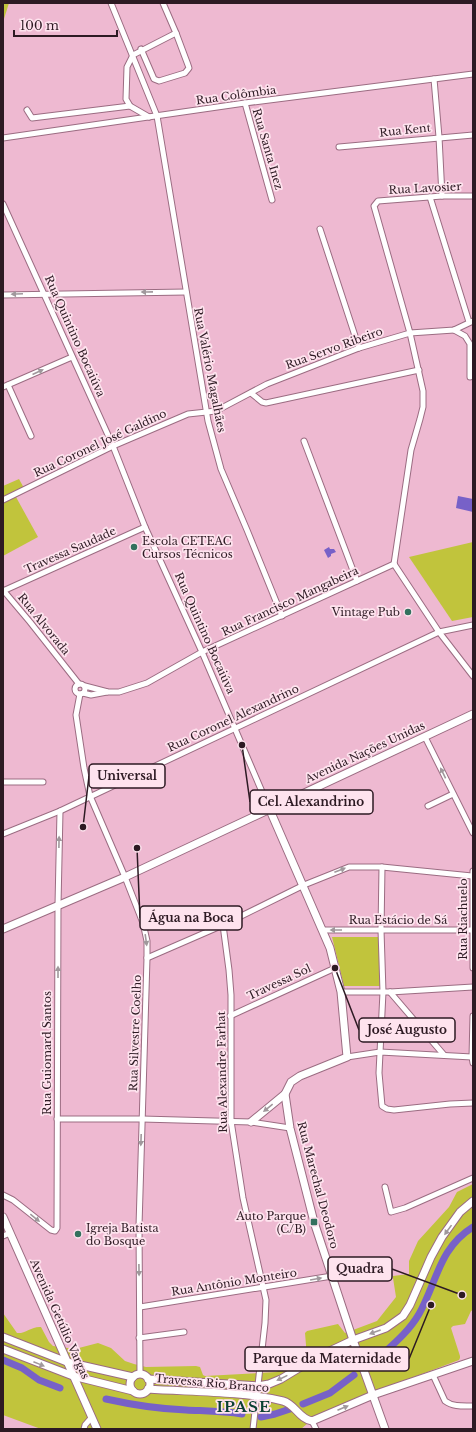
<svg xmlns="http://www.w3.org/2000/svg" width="476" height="1432" viewBox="0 0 476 1432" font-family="'Libre Baskerville',serif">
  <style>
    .green { fill: #c1c43c }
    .water { fill: #7761c8 }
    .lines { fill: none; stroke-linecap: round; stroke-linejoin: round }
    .canal { stroke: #7761c8; stroke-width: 7 }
    .street-casing { stroke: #9b6c82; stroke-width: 7 }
    .secondary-casing { stroke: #9b6c82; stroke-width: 9 }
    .street { stroke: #fff; stroke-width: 5 }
    .secondary { stroke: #fff; stroke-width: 7 }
    .oneway { fill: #a0989c }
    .poi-dot { fill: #33715e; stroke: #fee3ee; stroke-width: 1.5 }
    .labels { text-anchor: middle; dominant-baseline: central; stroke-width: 3.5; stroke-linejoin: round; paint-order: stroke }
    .street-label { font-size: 11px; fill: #2d1a23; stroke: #fee3ee }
    .poi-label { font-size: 11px; fill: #2d1a23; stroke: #fee3ee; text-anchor: start }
    .district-label { font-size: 15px; font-weight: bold; letter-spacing: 1px; fill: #0a4032; stroke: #fee3ee }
    .leader { fill: none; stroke: #2d1a23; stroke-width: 1.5 }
    .callout-dot { fill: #2d1a23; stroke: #fee3ee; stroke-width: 1.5 }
    .callout { fill: #fee3ee; stroke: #2d1a23; stroke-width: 1.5 }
    .callout-label { font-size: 12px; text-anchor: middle; font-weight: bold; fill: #2d1a23 }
  </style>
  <rect width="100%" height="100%" fill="#eeb9d1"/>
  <g class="green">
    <polygon points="3,3 9,3 3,22"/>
    <polygon points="19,479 25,490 3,500 3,486"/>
    <polygon points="16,497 38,537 3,556 3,502"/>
    <polygon points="473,542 473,617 452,621 409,557"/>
    <polygon points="332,937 379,937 380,986 344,986"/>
    <path d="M473,1184V1310L471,1311L465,1324L453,1326L451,1328L460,1356V1358L459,1360L364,1396L314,1418L301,1429H41L3,1415V1313L17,1333C25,1334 32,1326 41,1327L49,1342L53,1346L75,1349L98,1343L111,1348L125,1361L134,1364L146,1367L196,1366L200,1367L203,1375L205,1376L276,1372L307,1357L305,1333L307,1331L338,1324L345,1333L377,1321L396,1297L393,1278V1276L409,1274V1261L418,1241L449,1207L457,1192Z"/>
  </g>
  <g class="water">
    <polygon points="458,496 473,499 473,512 456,508"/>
    <polygon points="329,547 330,549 334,549 336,552 331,554 331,556 328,558 324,550"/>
  </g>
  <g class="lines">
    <g class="canal">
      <polyline points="3,1360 22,1368 39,1380 60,1388"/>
      <path d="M375,1361C391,1346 408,1333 419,1314C437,1282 439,1248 473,1227"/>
      <path d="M106,1399C133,1405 159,1409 186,1410C205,1411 223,1411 242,1414"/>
      <polyline points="303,1404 330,1393 354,1375"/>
      <polyline points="261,1417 275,1414 290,1409"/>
    </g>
    <defs>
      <g id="street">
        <polyline points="111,3 157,116 208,421 221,469 247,530 282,616"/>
        <polyline points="141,49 154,79 159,81 185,73 189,68 188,65 176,33"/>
        <polyline points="434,79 439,137 442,196"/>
        <polyline points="245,103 272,200"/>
        <polyline points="27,110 32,118 130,106"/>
        <polyline points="149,117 130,106 126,99 127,67 133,55 176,33 163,3"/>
        <polyline points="3,138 245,103 473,74"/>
        <polyline points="339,147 473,135"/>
        <polyline points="430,197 469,322"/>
        <polyline points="3,204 113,446 145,527 202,652 269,808"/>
        <polyline points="320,229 359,348"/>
        <polyline points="3,295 186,292"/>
        <polyline points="454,330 465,336 470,344 470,377"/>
        <polyline points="8,385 31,436"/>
        <polyline points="3,387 72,357"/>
        <polyline points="251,393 262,402 266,403 419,370"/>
        <polyline points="304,441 357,581"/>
        <polyline points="3,500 113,446 188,414 216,411 267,384 359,348 410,333 454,330 473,321"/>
        <polyline points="394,564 411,450 420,419 423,407 423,391 410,333 374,206 378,201 442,196 473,196"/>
        <polyline points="394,564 439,632 473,676"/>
        <polyline points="3,590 30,622 79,684"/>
        <polyline points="3,591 145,527"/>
        <circle cx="80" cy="689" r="5"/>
        <polyline points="85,686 108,692 119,692 147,683 202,652 394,564"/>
        <polyline points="83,693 91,695 107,692"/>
        <polyline points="80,694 76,715 84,768 90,796 125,877 143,923 147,941 147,958 139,1226 140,1374"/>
        <polyline points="425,737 473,833"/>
        <polyline points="3,782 43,782"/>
        <polyline points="428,806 453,794"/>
        <polyline points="3,834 60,811 439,632 473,625"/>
        <polyline points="382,867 381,930 383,992 379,1073 382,1106 387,1109 394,1110 450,1104 473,1103"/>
        <polyline points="473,871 473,968"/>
        <polyline points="223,925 229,970 231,995 231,1121 243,1198 266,1300 265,1323 253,1429"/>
        <polyline points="322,930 473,930"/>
        <polyline points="147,958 223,925 304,885 349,867 382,867 472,876"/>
        <polyline points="341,992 390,992 473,987"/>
        <polyline points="390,992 444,1055"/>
        <polyline points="230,1016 335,968"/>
        <polyline points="473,1016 472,1057 473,1063"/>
        <polyline points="347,1057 380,1052 472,1057"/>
        <polyline points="57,1119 142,1119 251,1122 290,1128"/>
        <polyline points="385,1187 391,1212 405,1208 473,1178"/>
        <polyline points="3,1195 13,1200 51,1230 55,1231 57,1228 58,905 60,811"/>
        <polyline points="3,1236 10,1233"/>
        <polyline points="140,1307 332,1276"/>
        <polyline points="139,1338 184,1332"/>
        <path d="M433,1375L445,1401C453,1407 463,1406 473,1406"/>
        <polyline points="312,1421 316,1429"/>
        <polyline points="84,1429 85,1425 92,1417"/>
      </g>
      <g id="secondary">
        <polyline points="269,808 330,948 341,992 347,1057 300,1076 291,1082 285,1094 290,1128 314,1222 353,1340 385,1429"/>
        <polyline points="3,929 125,877 473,714"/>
        <polyline points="251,1122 285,1094"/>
        <polyline points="3,1217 97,1429"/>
        <polyline points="3,1337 67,1362 133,1377"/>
        <polyline points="3,1349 73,1376 133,1391"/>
        <circle cx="140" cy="1384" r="10"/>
        <polyline points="148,1379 258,1386 269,1384 281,1379 319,1356 353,1340 386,1328 403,1316 410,1305 431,1257 442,1237 460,1212 473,1201"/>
        <path d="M148,1389C191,1392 241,1391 283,1401C295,1404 299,1419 312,1421L373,1395L473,1361"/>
      </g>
    </defs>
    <use href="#street" class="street-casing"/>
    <use href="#secondary" class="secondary-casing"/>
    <use href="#street" class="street"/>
    <use href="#secondary" class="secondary"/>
  </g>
  <defs><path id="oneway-solid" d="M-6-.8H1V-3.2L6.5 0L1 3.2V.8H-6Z"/></defs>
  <g class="oneway">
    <use href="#oneway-solid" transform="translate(147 292) rotate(179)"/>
    <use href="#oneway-solid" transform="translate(17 294) rotate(178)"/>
    <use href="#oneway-solid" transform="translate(38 372) rotate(-24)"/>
    <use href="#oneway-solid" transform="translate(443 773) rotate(-116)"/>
    <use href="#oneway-solid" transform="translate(59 842) rotate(-89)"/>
    <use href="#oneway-solid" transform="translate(340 870) rotate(-21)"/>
    <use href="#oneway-solid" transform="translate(336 930) rotate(180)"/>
    <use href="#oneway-solid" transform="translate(146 940) rotate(82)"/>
    <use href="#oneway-solid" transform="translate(58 972) rotate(-90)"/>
    <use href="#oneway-solid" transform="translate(268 1108) rotate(141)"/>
    <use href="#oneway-solid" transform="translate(141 1140) rotate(92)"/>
    <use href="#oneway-solid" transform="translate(35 1218) rotate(39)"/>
    <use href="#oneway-solid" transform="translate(448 1230) rotate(126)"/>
    <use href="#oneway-solid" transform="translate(139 1270) rotate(89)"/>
    <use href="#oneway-solid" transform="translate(316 1279) rotate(-10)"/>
    <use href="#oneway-solid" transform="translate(375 1332) rotate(160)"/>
    <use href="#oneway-solid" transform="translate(39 1364) rotate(22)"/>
    <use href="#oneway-solid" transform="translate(282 1378) rotate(154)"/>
    <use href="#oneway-solid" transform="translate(343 1408) rotate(-23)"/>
  </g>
  <g class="poi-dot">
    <circle cx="134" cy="547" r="4"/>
    <circle cx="408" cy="612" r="4"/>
    <rect x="310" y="1218" width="8" height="8" rx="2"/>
    <circle cx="78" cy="1234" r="4"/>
  </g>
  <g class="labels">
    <g class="street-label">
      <text transform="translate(236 95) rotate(-8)">Rua Colômbia</text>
      <text transform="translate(405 130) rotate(-6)">Rua Kent</text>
      <text transform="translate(268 149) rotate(74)">Rua Santa Inez</text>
      <text transform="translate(425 188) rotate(-3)">Rua Lavosier</text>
      <text transform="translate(75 336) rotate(66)">Rua Quintino Bocaiúva</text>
      <text transform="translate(334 348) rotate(-20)">Rua Servo Ribeiro</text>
      <text transform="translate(210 370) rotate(79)">Rua Valério Magalhães</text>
      <text transform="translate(100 443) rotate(-25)">Rua Coronel José Galdino</text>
      <text transform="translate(70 550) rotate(-24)">Travessa Saudade</text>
      <text transform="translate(290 601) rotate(-25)">Rua Francisco Mangabeira</text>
      <text transform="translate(44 624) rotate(51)">Rua Alvorada</text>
      <text transform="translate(205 633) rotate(66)">Rua Quintino Bocaiúva</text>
      <text transform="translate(233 718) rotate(-25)">Rua Coronel Alexandrino</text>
      <text transform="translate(365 752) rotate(-25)">Avenida Nações Unidas</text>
      <text transform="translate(463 919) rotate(-90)">Rua Riachuelo</text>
      <text x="398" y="920">Rua Estácio de Sá</text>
      <text transform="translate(279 982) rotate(-25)">Travessa Sol</text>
      <text transform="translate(135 1033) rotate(-88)">Rua Silvestre Coelho</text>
      <text transform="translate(47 1053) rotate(-90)">Rua Guiomard Santos</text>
      <text transform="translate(222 1072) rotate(-91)">Rua Alexandre Farhat</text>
      <text transform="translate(318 1185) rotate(75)">Rua Marechal Deodoro</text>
      <text transform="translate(234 1282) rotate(-9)">Rua Antônio Monteiro</text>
      <text transform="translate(60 1319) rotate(66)">Avenida Getúlio Vargas</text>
      <text transform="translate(212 1383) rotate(5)">Travessa Rio Branco</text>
    </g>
    <g class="poi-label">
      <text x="142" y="541">Escola CETEAC<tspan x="142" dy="13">Cursos Técnicos</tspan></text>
      <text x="400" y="612" text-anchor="end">Vintage Pub</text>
      <text x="306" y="1216" text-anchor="end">Auto Parque<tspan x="306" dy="13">(C/B)</tspan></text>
      <text x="86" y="1228">Igreja Batista<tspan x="86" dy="13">do Bosque</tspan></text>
    </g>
    <g class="district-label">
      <text x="244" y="1406">IPASE</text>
    </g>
  </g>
  <path class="leader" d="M83 827L89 776M242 745L250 802M137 848L140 918M335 968L359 1030M462 1295L392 1269M431 1305L409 1359"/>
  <g class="callout-dot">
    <circle cx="83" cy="827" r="4"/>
    <circle cx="242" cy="745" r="4"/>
    <circle cx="137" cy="848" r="4"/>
    <circle cx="335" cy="968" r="4"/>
    <circle cx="462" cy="1295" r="4"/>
    <circle cx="431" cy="1305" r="4"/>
  </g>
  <g class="callout">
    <rect x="89" y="764" width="76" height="24" rx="4"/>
    <rect x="250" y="790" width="123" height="24" rx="4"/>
    <rect x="140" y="906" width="102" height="24" rx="4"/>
    <rect x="359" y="1018" width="96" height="24" rx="4"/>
    <rect x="328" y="1257" width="64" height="24" rx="4"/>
    <rect x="245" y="1347" width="164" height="24" rx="4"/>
  </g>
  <g class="callout-label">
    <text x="127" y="780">Universal</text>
    <text x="311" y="806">Cel. Alexandrino</text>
    <text x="191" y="922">Água na Boca</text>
    <text x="407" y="1034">José Augusto</text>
    <text x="360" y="1273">Quadra</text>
    <text x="327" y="1363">Parque da Maternidade</text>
  </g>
  <rect width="476" height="1432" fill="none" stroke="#2d1a23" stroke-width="8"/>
  <path d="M14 30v6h103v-6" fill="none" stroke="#2d1a23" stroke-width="2"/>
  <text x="20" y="30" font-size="12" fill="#2d1a23" stroke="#fee3ee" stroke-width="3" paint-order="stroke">100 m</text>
</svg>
